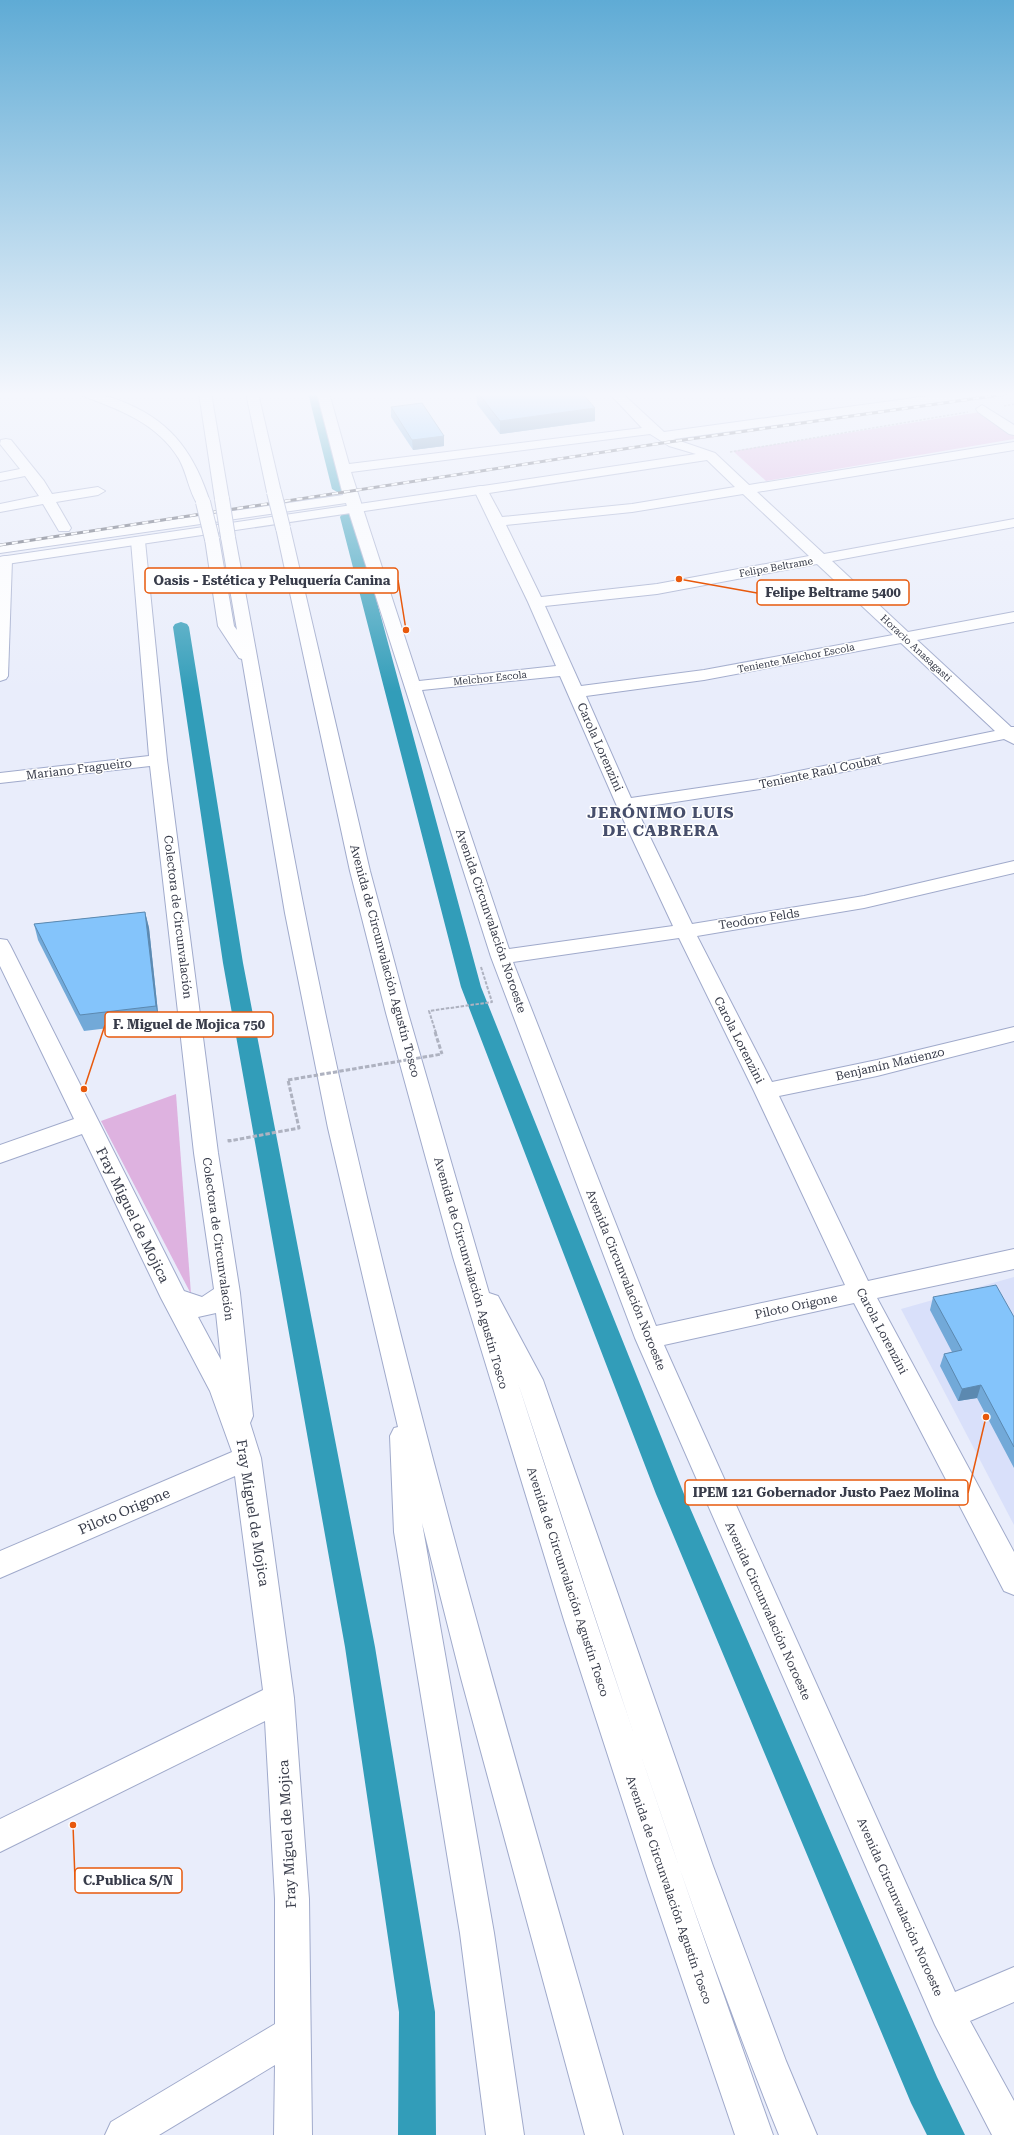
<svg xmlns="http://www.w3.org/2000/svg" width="1014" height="2135" viewBox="0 0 1014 2135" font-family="'Roboto Serif',serif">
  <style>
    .built { fill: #d9e0fa }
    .green { fill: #deb2e0 }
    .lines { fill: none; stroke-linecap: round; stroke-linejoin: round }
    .canal { fill: #329db9; fill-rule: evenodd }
    .minor-casing { stroke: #a0aacb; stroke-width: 2 }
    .major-casing { stroke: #a0aacb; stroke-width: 2 }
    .highway-casing { stroke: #a0aacb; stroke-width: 2 }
    .path-far2 { stroke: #aeb2c0; stroke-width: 1.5; stroke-dasharray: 2.5 1.5; stroke-linecap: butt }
    .path-far1 { stroke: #aeb2c0; stroke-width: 2; stroke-dasharray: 3.5 1.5; stroke-linecap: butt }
    .path { stroke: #aeb2c0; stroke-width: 3; stroke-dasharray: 4.5 2; stroke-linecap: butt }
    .minor { fill: #fff; fill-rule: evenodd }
    .major { fill: #fff; fill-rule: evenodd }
    .highway { fill: #fff; fill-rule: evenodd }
    .rail-casing { stroke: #545866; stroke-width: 3 }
    .rail { stroke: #fff; stroke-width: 2; stroke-dasharray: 6; stroke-linecap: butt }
    .highway-bridge-casing { stroke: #a0aacb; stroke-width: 16; stroke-linecap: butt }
    .path-bridge { stroke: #aeb2c0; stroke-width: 3; stroke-dasharray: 4.5 2; stroke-linecap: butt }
    .highway-bridge { stroke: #fff; stroke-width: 14 }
    .wall { fill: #72a9d8 }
    .shaded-wall { fill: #5c89b0 }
    .building { fill: #84c4fb; stroke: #5c89b0 }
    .labels { text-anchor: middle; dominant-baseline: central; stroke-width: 3; stroke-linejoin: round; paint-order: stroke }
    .far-street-label { font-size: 10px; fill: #383c4a; stroke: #fff }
    .street-label { font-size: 12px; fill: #383c4a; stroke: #fff }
    .near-street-label { font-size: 14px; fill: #383c4a; stroke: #fff }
    .district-label { font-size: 16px; font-weight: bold; letter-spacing: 1px; fill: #464e6b; stroke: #fff }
    .leader { fill: none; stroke: #e8590c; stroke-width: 1.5 }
    .callout-dot { fill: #e8590c; stroke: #fff; stroke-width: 1.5 }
    .callout { fill: #fff; stroke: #e8590c; stroke-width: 1.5 }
    .callout-label { font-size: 13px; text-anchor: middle; font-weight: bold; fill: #383c4a }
  </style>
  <rect width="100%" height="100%" fill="#e9edfb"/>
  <polygon class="built" points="1014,1277 1014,1525 901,1309"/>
  <g class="green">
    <polygon points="980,412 1014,436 1014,439 766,481 733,451"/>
    <polygon points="176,1094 191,1294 101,1121"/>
  </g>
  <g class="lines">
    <g class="canal">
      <polygon points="308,393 320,393 346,489 344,492 339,493 332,489"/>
      <polygon points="347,513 352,514 354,517 481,987 684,1494 937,2077 965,2135 927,2135 911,2103 656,1494 461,987 340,517 342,514"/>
      <polygon points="181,622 187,624 189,627 243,963 375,1647 435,2012 436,2135 398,2135 399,2012 345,1647 223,963 173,627 175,624"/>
    </g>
    <defs>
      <g id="minor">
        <path d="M317,393H329L349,464L642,428L609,393H622L664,432L950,393H982L976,397L674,439L715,453L749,485L1014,442V450L757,492L824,554L1014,519V527L832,561L908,632L1014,612V622L917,640L1011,727H1014V744L1004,739L760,789L636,808L692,924L864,896L1014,861V873L864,908L697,936L772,1082L877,1060L1014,1027V1041L877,1076L779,1096L868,1281L1014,1249V1269L877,1298L1014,1552V1595L1004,1591L854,1303L664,1345L955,1992L1014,1967V2002L970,2021L1014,2101V2135H992L935,2025L635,1338L491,957L346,503L0,553V545L343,495ZM650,434L669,446L696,454L476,487L474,490L528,602L556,666L419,681L351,472ZM707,460L735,487L632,504L502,517L489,493ZM743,494L809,556L657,584L541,597L506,525L632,512ZM817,564L893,635L704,670L581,686L545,606L657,594ZM901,643L995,731L760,779L631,798L586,696L704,680ZM560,676L616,804L673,926L509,949L422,690ZM679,938L754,1091L845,1285L656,1326L513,962Z"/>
        <polygon points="982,405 1014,425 1014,435 1009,434 978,412 976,409"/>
        <polygon points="6,439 11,440 44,481 52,494 98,487 105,491 98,495 56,502 71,528 69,531 59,531 43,504 0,512 0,504 39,496 25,476 0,481 0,473 20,469 0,444 1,440"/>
        <path d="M138,537L143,538L145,541L167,760L218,1153L240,1293L253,1416L250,1423L261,1458L294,1698L309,1899L312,2135H274L275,2065L159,2135H105L111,2122L275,2024V1899L265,1721L0,1852V1819L263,1690L235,1476L0,1578V1551L232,1452L210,1391L161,1298L82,1134L0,1163V1145L74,1119L0,966V939L7,940L10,945L184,1291L202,1297L214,1289L194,1153L150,766L0,783V773L149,756L131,541L133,538ZM216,1313L221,1360L198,1317Z"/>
        <polygon points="5,556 10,557 12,560 8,676 6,679 0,681 0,557"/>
      </g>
      <polygon id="major" points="481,486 486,487 488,490 486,493 0,565 0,557"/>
      <g id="highway">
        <path d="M81,393C99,393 112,397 128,404C174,424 195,456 210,502L208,505H198C189,492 187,473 179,459C158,424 119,409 83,396Z"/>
        <polygon points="199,393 211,393 229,499 222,503 215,499"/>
        <polygon points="246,393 258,393 281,492 279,495 274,496 267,492"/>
        <path d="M283,524L288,525L290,528L370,871L408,1013L489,1293L498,1296L543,1380L713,1866L786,2061L817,2135H779C680,1889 602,1634 518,1383C599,1635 684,1885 773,2135H735L648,1879L564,1620L453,1257L386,1013L350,871L276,528L278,525Z"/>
        <path d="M228,533L233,534L235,537C272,735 305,933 351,1129C429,1468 527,1801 623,2135H585L461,1678L422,1523L494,1933L524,2135H486L460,1933L394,1532L390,1436L394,1428L398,1427L328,1128L285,913L242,659L239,658L218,626L205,539L207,536H217L219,539L234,626L237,630L221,537L223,534Z"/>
      </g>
    </defs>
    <use href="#minor" class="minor-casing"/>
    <use href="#major" class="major-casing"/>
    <use href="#highway" class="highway-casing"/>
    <g class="path-far2">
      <polyline points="1004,406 1014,404"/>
      <polyline points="730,452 968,412"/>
    </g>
    <polyline class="path-far1" points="436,1033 429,1011 492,1002 481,967"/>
    <g class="path">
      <polyline points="435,1032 442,1054"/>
      <polyline points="229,1139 229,1141 299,1128 288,1080"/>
    </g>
    <use href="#minor" class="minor"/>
    <use href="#major" class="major"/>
    <use href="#highway" class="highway"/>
    <defs>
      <polyline id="rail" points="0,545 669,442 1014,393"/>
    </defs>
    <use href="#rail" class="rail-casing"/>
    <use href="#rail" class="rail"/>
    <defs>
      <g id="highway-bridge">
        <polyline points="274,492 283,528"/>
        <polyline points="222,499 228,537"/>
        <polyline points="203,502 212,539"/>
      </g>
    </defs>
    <use href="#highway-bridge" class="highway-bridge-casing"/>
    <polyline class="path-bridge" points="288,1080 442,1054"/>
    <use href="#highway-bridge" class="highway-bridge"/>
  </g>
  <g class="wall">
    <polygon points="476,393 582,393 595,421 500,434 477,404"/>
    <polygon points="391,407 444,436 444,446 413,450 391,417"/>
    <polygon points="145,912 149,928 159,1022 84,1031 38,940 34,924"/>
    <polygon points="933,1297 1014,1317 1014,1468 977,1398 958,1401 940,1366 944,1354 952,1352 930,1310"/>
  </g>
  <g class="shaded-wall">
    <polygon points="595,408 595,421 500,434 500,421"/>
    <polygon points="444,436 444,446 413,450 412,440"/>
    <polygon points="145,912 149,928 159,1022 156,1006"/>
    <polygon points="981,1385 977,1398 958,1401 962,1389"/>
  </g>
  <g class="building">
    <polygon points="478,393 582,393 595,408 500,421"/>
    <polygon points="422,403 444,436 412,440 391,407"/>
    <polygon points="145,912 156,1006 80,1015 34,924"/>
    <polygon points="996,1285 1014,1317 1014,1447 981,1385 962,1389 944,1354 962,1350 933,1297"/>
  </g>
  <linearGradient id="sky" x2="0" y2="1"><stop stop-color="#5fabd5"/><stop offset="0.57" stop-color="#f5f7fd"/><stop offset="1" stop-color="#f5f7fd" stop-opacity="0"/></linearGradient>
  <rect width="1014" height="692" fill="url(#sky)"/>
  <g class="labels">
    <g class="far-street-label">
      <text transform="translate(776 567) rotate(-10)">Felipe Beltrame</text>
      <text transform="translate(916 648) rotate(43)">Horacio Anasagasti</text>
      <text transform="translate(796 658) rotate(-11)">Teniente Melchor Escola</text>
      <text transform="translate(490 678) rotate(-6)">Melchor Escola</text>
    </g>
    <g class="street-label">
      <text transform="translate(600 747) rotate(66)">Carola Lorenzini</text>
      <text transform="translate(79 769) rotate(-7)">Mariano Fragueiro</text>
      <text transform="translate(820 772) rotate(-12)">Teniente Raúl Coubat</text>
      <text transform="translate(178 917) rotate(83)">Colectora de Circunvalación</text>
      <text transform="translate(759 919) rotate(-9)">Teodoro Felds</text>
      <text transform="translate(491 921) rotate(71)">Avenida Circunvalación Noroeste</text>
      <text transform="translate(385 961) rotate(75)">Avenida de Circunvalación Agustín Tosco</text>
      <text transform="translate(739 1040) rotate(63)">Carola Lorenzini</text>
      <text transform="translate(890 1064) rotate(-13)">Benjamín Matienzo</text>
      <text transform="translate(218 1239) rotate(82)">Colectora de Circunvalación</text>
      <text transform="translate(471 1273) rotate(74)">Avenida de Circunvalación Agustín Tosco</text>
      <text transform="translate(626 1280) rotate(68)">Avenida Circunvalación Noroeste</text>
      <text transform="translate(796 1306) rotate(-12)">Piloto Origone</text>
      <text transform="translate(882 1331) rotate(62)">Carola Lorenzini</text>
      <text transform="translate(568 1582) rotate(72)">Avenida de Circunvalación Agustín Tosco</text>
      <text transform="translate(768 1611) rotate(66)">Avenida Circunvalación Noroeste</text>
      <text transform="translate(669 1890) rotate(71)">Avenida de Circunvalación Agustín Tosco</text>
      <text transform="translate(900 1907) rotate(66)">Avenida Circunvalación Noroeste</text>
    </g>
    <g class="near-street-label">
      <text transform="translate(133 1215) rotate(64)">Fray Miguel de Mojica</text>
      <text transform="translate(124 1511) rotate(-23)">Piloto Origone</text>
      <text transform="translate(253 1513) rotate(81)">Fray Miguel de Mojica</text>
      <text transform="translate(287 1834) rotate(-93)">Fray Miguel de Mojica</text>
    </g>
    <g class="district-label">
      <text x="661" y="812">JERÓNIMO LUIS<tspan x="661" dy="18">DE CABRERA</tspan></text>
    </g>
  </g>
  <path class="leader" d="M406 630L398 580M679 579L757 593M84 1089L105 1025M986 1417L968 1493M73 1825L75 1880"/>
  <g class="callout-dot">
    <circle cx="406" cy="630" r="4"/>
    <circle cx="679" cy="579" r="4"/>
    <circle cx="84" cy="1089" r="4"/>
    <circle cx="986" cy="1417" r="4"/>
    <circle cx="73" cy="1825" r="4"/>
  </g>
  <g class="callout">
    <rect x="145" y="568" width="253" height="25" rx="4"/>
    <rect x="757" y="580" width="152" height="25" rx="4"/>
    <rect x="105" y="1012" width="168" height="25" rx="4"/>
    <rect x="685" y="1480" width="283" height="25" rx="4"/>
    <rect x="75" y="1868" width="107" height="25" rx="4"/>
  </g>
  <g class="callout-label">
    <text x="272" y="585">Oasis - Estética y Peluquería Canina</text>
    <text x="833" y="597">Felipe Beltrame 5400</text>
    <text x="189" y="1029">F. Miguel de Mojica 750</text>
    <text x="826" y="1497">IPEM 121 Gobernador Justo Paez Molina</text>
    <text x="128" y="1885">C.Publica S/N</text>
  </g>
</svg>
